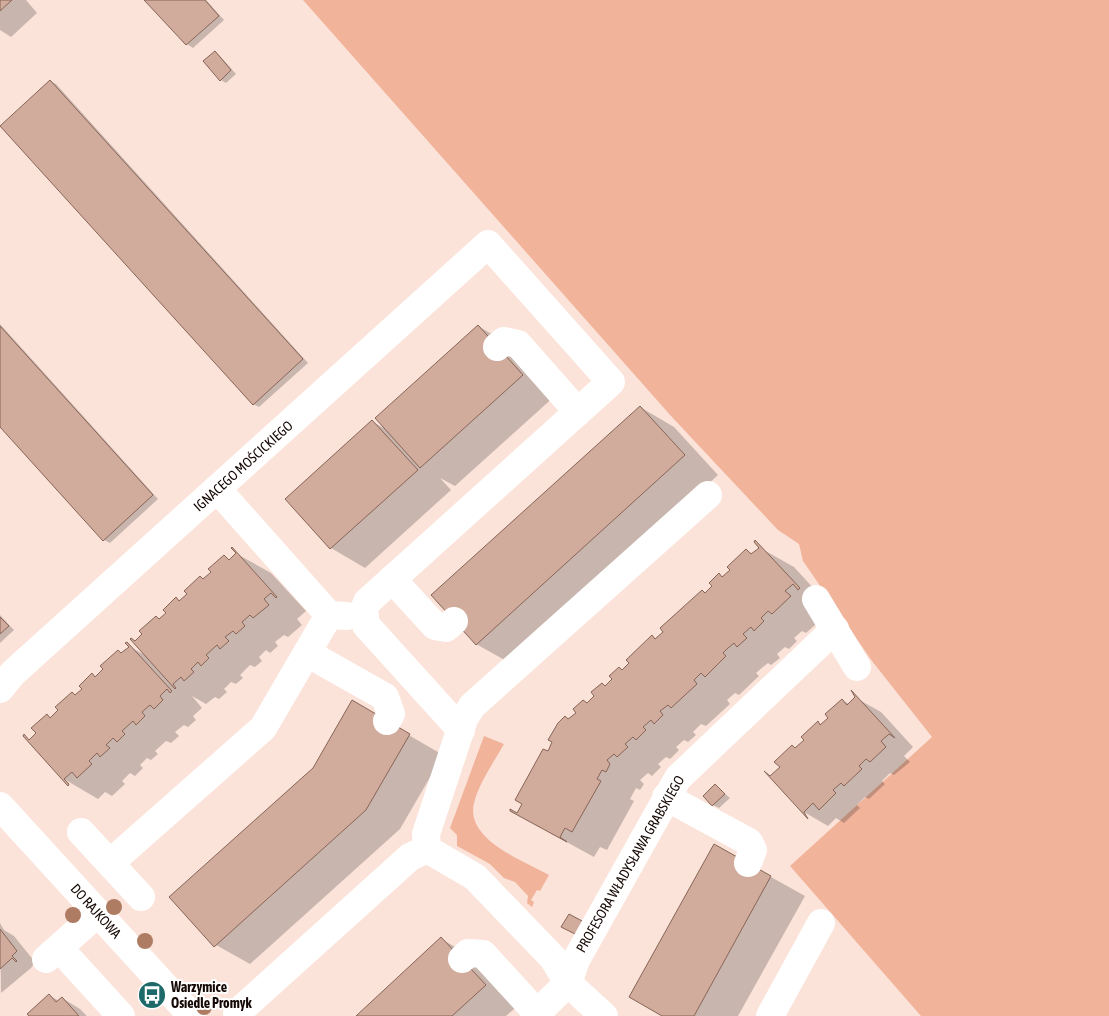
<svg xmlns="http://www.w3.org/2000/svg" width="1109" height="1016" viewBox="0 0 1109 1016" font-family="'Asap Condensed',sans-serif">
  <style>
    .green { fill: #f1b39a }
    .shadow { fill: #0003 }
    .building { fill: #d1ab9c; stroke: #876557 }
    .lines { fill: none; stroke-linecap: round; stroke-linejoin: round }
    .minor { stroke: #fff; stroke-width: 28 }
    .tree { fill: #ae7c63 }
    .labels { text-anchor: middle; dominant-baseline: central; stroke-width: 4; stroke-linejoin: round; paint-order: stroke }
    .street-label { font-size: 14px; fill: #160905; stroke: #fff }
    .poi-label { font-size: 14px; font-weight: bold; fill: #160905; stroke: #fff; text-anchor: start }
  </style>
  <rect width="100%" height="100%" fill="#fbe3d9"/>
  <g class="green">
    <polygon points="303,0 1109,0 1109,1016 921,1016 790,866 932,737 872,661 803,561 799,544 778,530 671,416"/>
    <path d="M484,736L504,744C494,762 479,783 474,803C465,840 524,861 549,875L540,891L537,890L531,900L534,902L532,907L527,903L528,896L515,882L504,878L490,864L457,846V835L450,828Z"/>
  </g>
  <g class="shadow">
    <polygon points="0,0 26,0 37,13 11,37 0,30"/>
    <polygon points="146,0 206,0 224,20 193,48 187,44"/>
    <polygon points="215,52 220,56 236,74 226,83 221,80"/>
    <polygon points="50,81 56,84 308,363 259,407 253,404"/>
    <polygon points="0,324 158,499 110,543 104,540 0,425"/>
    <polygon points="478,326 512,346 556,395 455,486 440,478 451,490 365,568 331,548 373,422 387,430"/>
    <polygon points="640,407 674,427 718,475 510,663 476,644"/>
    <polygon points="760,548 794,567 827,603 824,617 806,633 802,631 794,638 797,641 789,649 785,647 777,654 780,658 771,665 768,663 763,667 756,673 759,676 739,695 735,693 727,700 730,704 706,726 701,724 693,732 696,735 688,742 684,740 676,747 679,750 670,759 666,757 658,764 661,767 652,776 648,773 640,780 644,784 640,790 636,788 630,799 634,801 607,850 600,847 594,857 552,834 524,804 548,753 570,720 623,671 652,637 657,639 702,591 706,593 714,586 719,575 724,577 731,570 746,550 753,554"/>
    <polygon points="237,554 271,573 306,611 297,619 302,625 288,637 284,635 275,642 278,646 270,653 266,650 259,657 262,661 255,667 250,665 240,675 243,678 236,684 231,682 224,689 227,692 219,699 215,697 206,704 192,696 202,708 193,716 196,720 188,727 184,725 175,732 179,736 171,743 166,741 155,751 158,754 151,760 147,758 140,765 143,768 135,776 130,773 122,781 125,784 112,796 105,792 98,799 64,779 38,734 47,716 51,718 83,689 92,675 97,677 130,647 145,655 160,620 168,613 177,599 181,601 200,577 204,580 213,572 224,556 230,560"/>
    <polygon points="0,615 14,630 0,643"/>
    <polygon points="856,698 881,712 913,747 904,756 910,762 894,775 890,773 882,781 885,784 869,799 865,797 857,805 860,808 844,823 836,818 828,826 804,812 796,749 806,740 818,723 822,725 830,718 842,700 849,704"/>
    <polygon points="352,702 443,755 400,829 250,964 216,945"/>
    <polygon points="715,785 730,798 719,808 713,805"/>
    <polygon points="715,846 805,896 738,1016 664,1016"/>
    <polygon points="0,923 4,930 14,936 35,962 31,968 1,993"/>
    <polygon points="441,939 475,958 519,1005 506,1016 358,1016"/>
    <polygon points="49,995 59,1001 62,998 80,1009 87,1016 31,1016"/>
  </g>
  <g class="building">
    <polygon points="0,0 12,0 0,11"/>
    <polygon points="144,0 205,0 219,16 186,45"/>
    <polygon points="215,51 231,70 220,81 203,61"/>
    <polygon points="50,80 303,359 253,405 0,126"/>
    <polygon points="478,325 523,375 420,468 375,418"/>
    <polygon points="0,326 153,495 103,541 0,427"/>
    <polygon points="640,406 685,455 476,645 431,595"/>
    <polygon points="372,420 418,470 330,549 285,499"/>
    <polygon points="755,540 800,588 798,590 793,584 785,591 791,596 772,614 768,611 761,618 764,621 754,631 751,627 743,634 747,638 737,647 734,643 728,648 723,653 726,656 705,677 701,673 694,680 697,684 671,708 668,705 660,711 663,715 654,724 651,720 643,727 646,730 636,740 633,737 625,744 628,747 617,757 614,754 607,760 610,764 606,772 602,770 597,779 601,781 572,832 565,828 560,837 567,842 510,811 510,809 517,813 522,804 515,800 543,749 548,751 552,742 548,740 558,723 565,716 568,719 576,713 573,709 583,700 587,703 594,696 591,692 602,683 605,686 612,679 609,676 619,667 622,670 629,663 626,660 652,635 655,639 663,632 660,628 702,590 705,593 712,586 709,583 719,573 722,577 730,570 727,567 746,549 751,554 759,548 754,542"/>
    <polygon points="232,547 277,597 276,598 271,593 264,599 269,605 253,618 250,615 242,622 245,626 236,634 233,631 225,637 229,641 220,649 217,645 206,655 209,658 201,666 198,662 191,669 194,672 184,681 181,677 173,684 176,688 175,689 130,639 131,638 135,641 142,634 139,631 156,616 159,619 166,613 163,610 176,597 179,601 187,594 184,591 200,576 203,579 211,572 208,569 224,555 229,560 236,553 231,548"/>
    <polygon points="0,617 9,626 0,634"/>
    <polygon points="127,642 172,691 170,693 167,689 160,696 163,700 154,709 150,705 142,712 145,716 136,725 133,721 122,731 125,734 117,742 113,738 106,745 110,748 100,757 97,753 89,761 92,764 77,778 72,772 64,779 69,784 68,786 23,736 24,734 29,740 36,733 31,728 47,714 50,718 58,710 55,707 72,692 75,695 82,689 79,686 92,673 95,677 103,669 100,666 118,650 121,653 129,647 125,643"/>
    <polygon points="851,690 895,738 889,734 881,741 886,747 870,762 866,759 859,766 862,769 844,786 841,783 833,790 836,793 819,810 813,803 804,812 808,819 764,771 770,776 780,767 774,762 792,745 795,748 804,740 801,737 818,721 820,725 828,718 825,714 842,699 847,705 855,697"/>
    <polygon points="352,700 410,734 366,810 214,947 169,897 313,768"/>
    <polygon points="715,784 725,794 712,806 703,796"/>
    <polygon points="714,844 771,876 694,1016 662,1016 629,997"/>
    <polygon points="569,914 584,922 577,935 561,927"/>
    <polygon points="0,929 17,951 12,956 17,961 16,962 12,958 0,969"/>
    <polygon points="441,937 486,985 452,1016 356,1016"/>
    <polygon points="49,994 56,1002 62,997 79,1016 29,1016 27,1014"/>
  </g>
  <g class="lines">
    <g class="minor">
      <polyline points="497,347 504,341 518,344 578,412"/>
      <polyline points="217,489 329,615 347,616"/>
      <polyline points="392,579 435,626 446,628 454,621"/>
      <polyline points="816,599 857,667"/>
      <polyline points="307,653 385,697 391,714 387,721"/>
      <polyline points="0,689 13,673 488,244 611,382 367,602 364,610 366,625 461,730"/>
      <polyline points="666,797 749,842 753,850 748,863"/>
      <polyline points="0,806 192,1016"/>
      <polyline points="81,832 141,897"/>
      <polyline points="110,863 263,728 329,615"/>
      <polyline points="46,959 98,913"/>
      <polyline points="462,959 468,953 483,954 537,1013"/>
      <polyline points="70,960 121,1016"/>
      <polyline points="237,1013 410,857 427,849"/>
      <polyline points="534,1016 568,983 576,960 678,778 835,629"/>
      <polyline points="604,1016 568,983 553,958 475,877 427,849 426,834 464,719 472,706 708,495"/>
      <polyline points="770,1016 821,923"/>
    </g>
  </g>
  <g class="tree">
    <circle cx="114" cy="907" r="8"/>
    <circle cx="73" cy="915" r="8"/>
    <circle cx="145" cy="941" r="8"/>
    <circle cx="204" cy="1007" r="8"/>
  </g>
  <defs>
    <symbol id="bus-disc" viewBox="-11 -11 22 22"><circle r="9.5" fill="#1e6a6a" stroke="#fff"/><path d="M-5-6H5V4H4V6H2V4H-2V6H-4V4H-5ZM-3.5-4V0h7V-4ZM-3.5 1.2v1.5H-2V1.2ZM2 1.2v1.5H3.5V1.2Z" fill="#fff"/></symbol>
  </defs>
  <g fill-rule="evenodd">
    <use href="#bus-disc" x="136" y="979" width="32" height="32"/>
  </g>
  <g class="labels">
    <g class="street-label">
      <text transform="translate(243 466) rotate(-42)">IGNACEGO MOŚCICKIEGO</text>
      <text transform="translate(630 864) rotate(-60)">PROFESORA WŁADYSŁAWA GRABSKIEGO</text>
      <text transform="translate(96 911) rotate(48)">DO RAJKOWA</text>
    </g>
    <g class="poi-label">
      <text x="171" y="987">Warzymice<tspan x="171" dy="16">Osiedle Promyk</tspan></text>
    </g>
  </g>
</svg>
